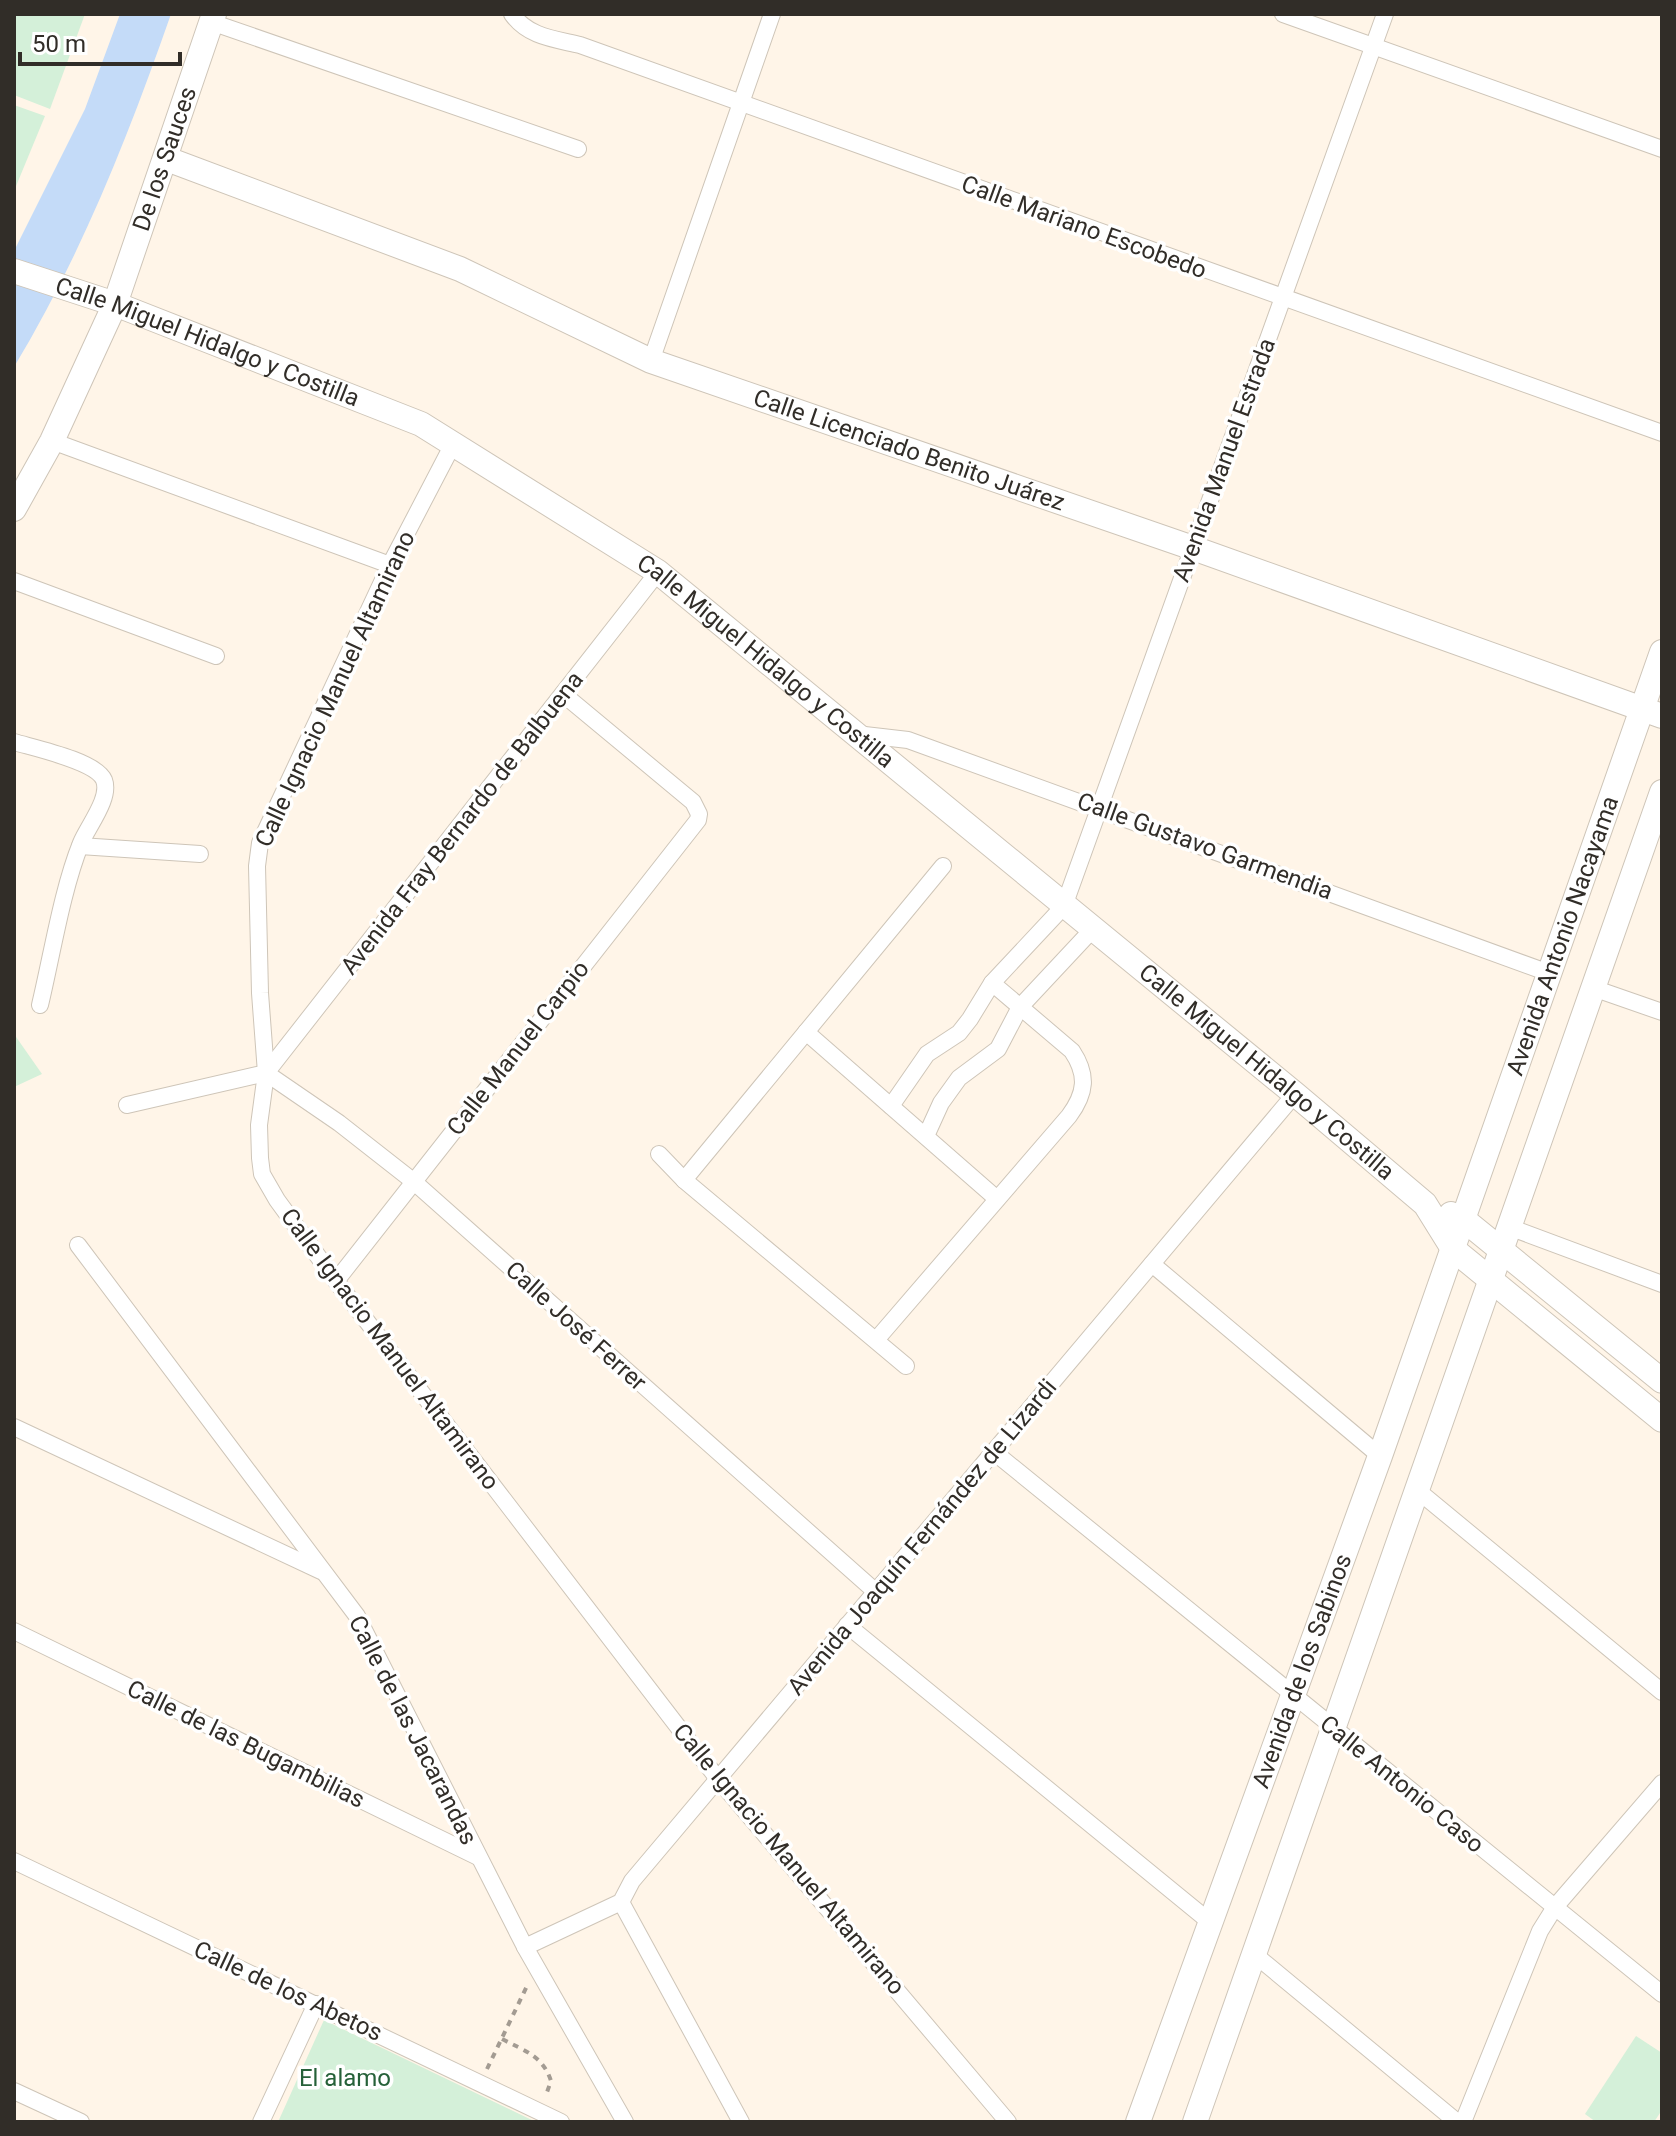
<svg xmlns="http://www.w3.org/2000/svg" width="1676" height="2136" viewBox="0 0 1676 2136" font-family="Roboto,sans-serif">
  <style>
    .green { fill: #d4f0d9 }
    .water { fill: #c4dbf8 }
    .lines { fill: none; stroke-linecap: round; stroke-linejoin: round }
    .street-casing { stroke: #cec5b8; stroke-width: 18 }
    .secondary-casing { stroke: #cec5b8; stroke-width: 26 }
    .path { stroke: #a39b92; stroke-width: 4; stroke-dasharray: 6 6; stroke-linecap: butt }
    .street { stroke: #fff; stroke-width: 16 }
    .secondary { stroke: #fff; stroke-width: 24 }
    .labels { text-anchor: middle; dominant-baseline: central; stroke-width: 7; stroke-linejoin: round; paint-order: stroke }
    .street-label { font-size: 24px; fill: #312d28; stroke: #fff }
    .park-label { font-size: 24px; fill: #266139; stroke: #fff }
  </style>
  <rect width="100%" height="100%" fill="#fff5e8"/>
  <g class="green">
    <polygon points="14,14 85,14 50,109 14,95"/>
    <polygon points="14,105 45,116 14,191"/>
    <polygon points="14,1034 42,1074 14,1087"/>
    <polygon points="324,2020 536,2122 278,2122"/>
    <polygon points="1636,2036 1662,2053 1662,2110 1654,2122 1596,2122 1585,2114"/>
  </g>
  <path class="water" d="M120,14H171C128,137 81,256 14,367V251L85,109Z"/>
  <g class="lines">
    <defs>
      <g id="street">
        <path d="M512,14C528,37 555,39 580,45L1662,433"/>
        <polyline points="1283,14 1662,149"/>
        <polyline points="211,22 578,149"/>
        <polyline points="651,361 772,14"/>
        <polyline points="52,441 390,565"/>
        <polyline points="452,446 390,565 260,843 257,866 260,993 266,1073 259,1125 260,1158 262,1174 277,1200 336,1281 718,1779 1008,2122"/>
        <polyline points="14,581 216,656"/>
        <polyline points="856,734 908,740 1549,973"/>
        <path d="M14,742C34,748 96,761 104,780C111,798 88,826 81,843C62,890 52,955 40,1005"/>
        <polyline points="80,846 200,854"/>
        <polyline points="1593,988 1662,1012"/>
        <polyline points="806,1032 997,1199"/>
        <polyline points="266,1073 339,1123 413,1181 876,1592"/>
        <polyline points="266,1073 658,572"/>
        <polyline points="127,1105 266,1073"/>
        <polyline points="891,1106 927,1054 959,1033 970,1019 992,983 1064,906 1385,14"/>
        <polyline points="926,1136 941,1103 959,1078 998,1049 1020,1007 1092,930"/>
        <polyline points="659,1154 684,1180 906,1366"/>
        <polyline points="684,1180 943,866"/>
        <polyline points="1509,1227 1662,1284"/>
        <polyline points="78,1245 357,1616 525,1947 625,2122"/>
        <polyline points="1152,1264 1380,1456"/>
        <polyline points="336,1281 698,820 699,814 693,802 563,694"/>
        <path d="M876,1340L1069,1116C1086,1093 1088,1075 1072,1051L992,983"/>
        <polyline points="14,1427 321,1571"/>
        <polyline points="994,1452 1662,1994"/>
        <polyline points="1417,1490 1662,1692"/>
        <polyline points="847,1625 1210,1922"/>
        <polyline points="14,1631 478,1857"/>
        <polyline points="14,1861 561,2122"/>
        <polyline points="621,1902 741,2122"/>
        <polyline points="525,1947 621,1902 632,1881 1295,1094"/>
        <polyline points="1254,1954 1457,2122"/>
        <polyline points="14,2091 81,2122"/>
        <polyline points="261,2122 316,2004"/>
        <polyline points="1463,2122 1540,1931 1555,1907 1662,1783"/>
      </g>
      <g id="secondary">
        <path id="s1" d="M167,159L460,269L651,361L1193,548L1662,716"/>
        <path id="s2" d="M14,271L115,304L421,424L658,572L1295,1094L1425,1204L1453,1249L1662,1420"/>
        <path id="s3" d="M14,509L52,441L115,304L214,14"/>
        <polyline points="1451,1214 1463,1219 1662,1381"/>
        <path id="s4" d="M1138,2122L1380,1456L1662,652"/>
        <polyline points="1195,2122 1662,792"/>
      </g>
    </defs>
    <use href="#street" class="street-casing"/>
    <use href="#secondary" class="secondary-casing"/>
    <g class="path">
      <path d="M502,2039C525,2051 543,2056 551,2081L546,2095"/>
      <polyline points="487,2069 527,1986"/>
    </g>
    <use href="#street" class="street"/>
    <use href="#secondary" class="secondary"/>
  </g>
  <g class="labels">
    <g class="street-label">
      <text stroke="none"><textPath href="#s3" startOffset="382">De los Sauces</textPath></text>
      <text transform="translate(1084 227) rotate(20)">Calle Mariano Escobedo</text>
      <text stroke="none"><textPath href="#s2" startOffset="206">Calle Miguel Hidalgo y Costilla</textPath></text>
      <text stroke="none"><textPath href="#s1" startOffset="798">Calle Licenciado Benito Juárez</textPath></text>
      <text transform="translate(1224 460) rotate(-70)">Avenida Manuel Estrada</text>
      <text stroke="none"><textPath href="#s2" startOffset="854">Calle Miguel Hidalgo y Costilla</textPath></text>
      <text transform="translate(335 689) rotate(-65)">Calle Ignacio Manuel Altamirano</text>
      <text transform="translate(462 823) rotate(-52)">Avenida Fray Bernardo de Balbuena</text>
      <text transform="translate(1205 846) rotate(20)">Calle Gustavo Garmendia</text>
      <text stroke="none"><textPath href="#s4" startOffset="1260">Avenida Antonio Nacayama</textPath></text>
      <text transform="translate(518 1048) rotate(-52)">Calle Manuel Carpio</text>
      <text stroke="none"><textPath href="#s2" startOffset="1502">Calle Miguel Hidalgo y Costilla</textPath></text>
      <text transform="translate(576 1326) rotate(42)">Calle José Ferrer</text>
      <text transform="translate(390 1349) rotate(53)">Calle Ignacio Manuel Altamirano</text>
      <text transform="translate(922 1537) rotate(-50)">Avenida Joaquín Fernández de Lizardi</text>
      <text stroke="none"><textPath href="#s4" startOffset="480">Avenida de los Sabinos</textPath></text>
      <text transform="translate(413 1730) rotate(63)">Calle de las Jacarandas</text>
      <text transform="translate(246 1744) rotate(26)">Calle de las Bugambilias</text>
      <text transform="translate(1402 1784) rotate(39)">Calle Antonio Caso</text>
      <text transform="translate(789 1859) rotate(50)">Calle Ignacio Manuel Altamirano</text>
      <text transform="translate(288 1991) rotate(25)">Calle de los Abetos</text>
    </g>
    <g class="park-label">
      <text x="345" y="2078">El alamo</text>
    </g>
  </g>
  <rect width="1676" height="2136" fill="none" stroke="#312d28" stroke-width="32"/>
  <path d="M20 52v12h160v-12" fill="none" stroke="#312d28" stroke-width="4"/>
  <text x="32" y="52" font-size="24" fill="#312d28" stroke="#ffffff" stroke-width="6" paint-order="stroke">50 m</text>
</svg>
